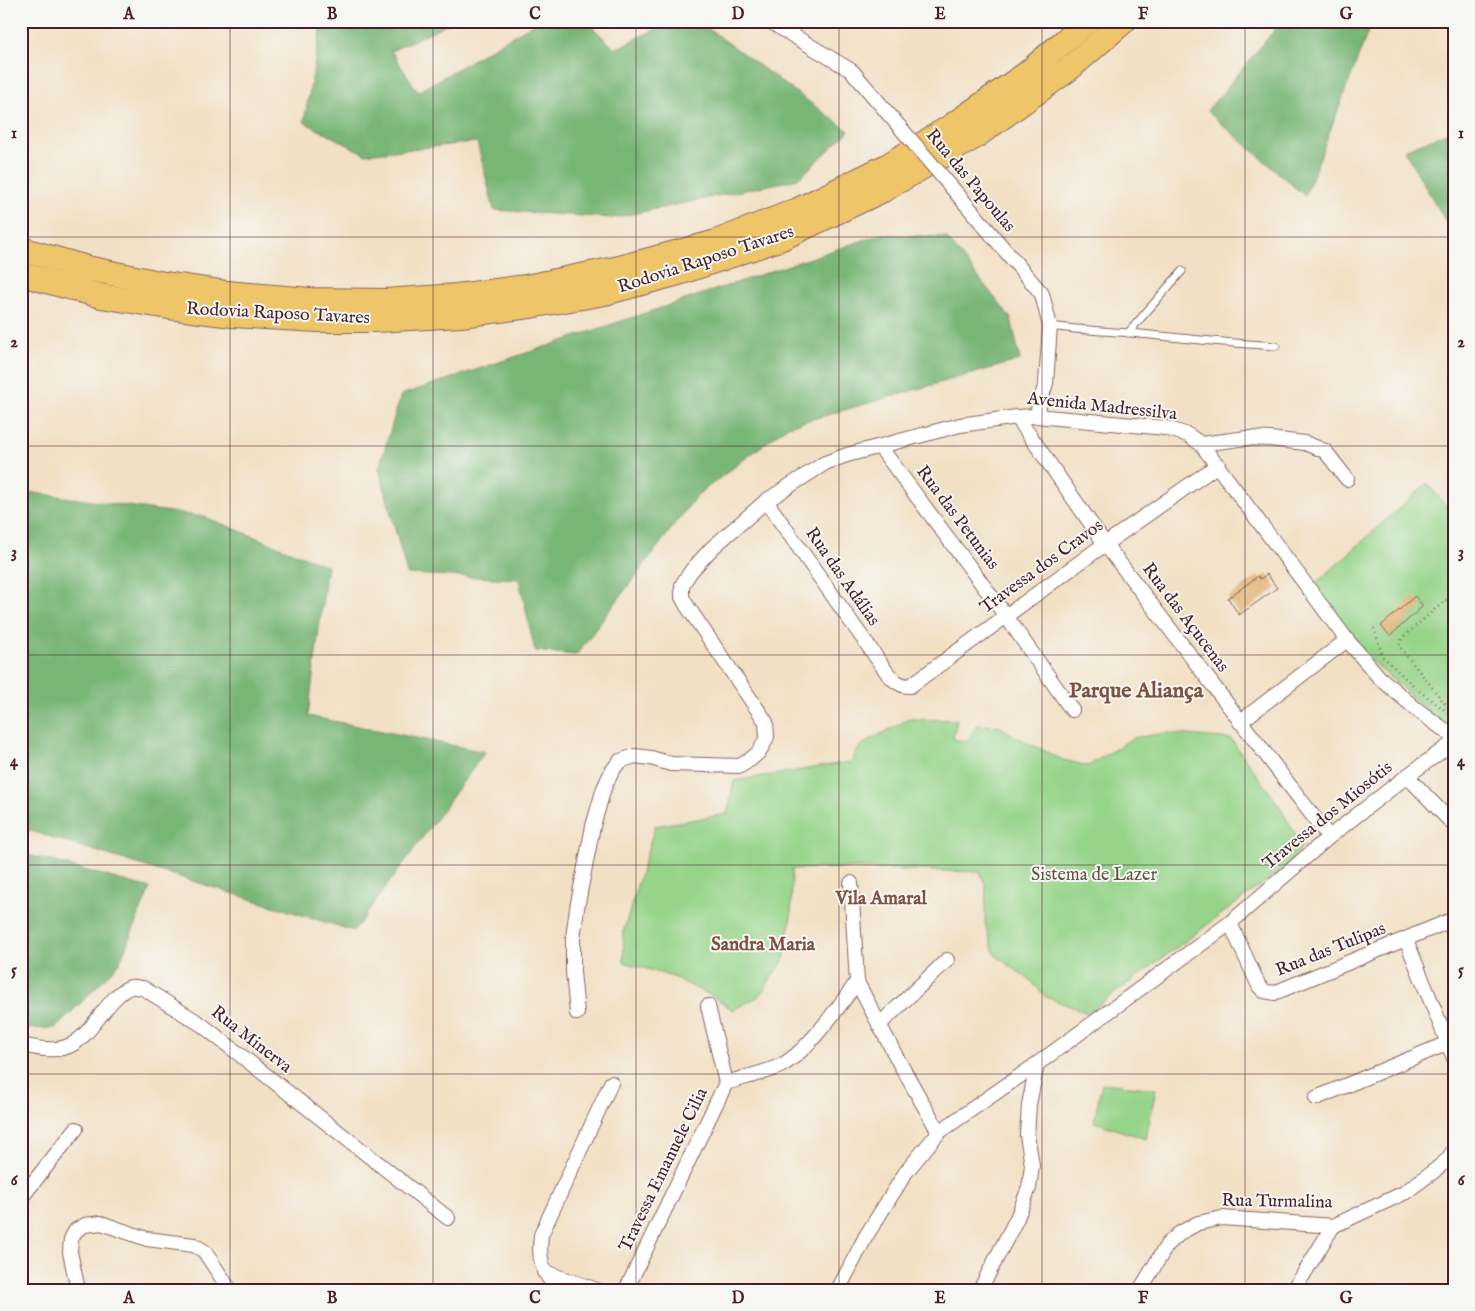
<svg xmlns="http://www.w3.org/2000/svg" width="1475" height="1311" viewBox="0 0 1475 1311" font-family="'IM FELL English',serif">
  <style>
    .green { fill: #96d48a; stroke: #707a5a }
    .forest { fill: #78b676; stroke: #616a50 }
    .building { fill: #e0ad6b }
    .lines { fill: none; stroke-linecap: round; stroke-linejoin: round }
    .service-casing { stroke: #856361; stroke-width: 9 }
    .minor-casing { stroke: #856361; stroke-width: 16 }
    .trunk-casing { stroke: #856361; stroke-width: 26 }
    .path { stroke: #856361; stroke-width: 2.5; stroke-dasharray: 1 4; stroke-linecap: butt }
    .service { stroke: #fff; stroke-width: 7 }
    .minor { stroke: #fff; stroke-width: 14 }
    .trunk { stroke: #eec569; stroke-width: 24 }
    .minor-bridge-casing { stroke: #856361; stroke-width: 16; stroke-linecap: butt }
    .minor-bridge { stroke: #fff; stroke-width: 14 }
    .grid { fill: none; stroke: #4a1f2b; stroke-width: 1; stroke-opacity: 0.55 }
    .labels { text-anchor: middle; dominant-baseline: central; stroke-width: 4; stroke-linejoin: round; paint-order: stroke }
    .street-label { font-size: 18px; fill: #4a1f2b; stroke: #f6f6f2 }
    .park-label { font-size: 18px; fill: #615548; stroke: #f6f6f2 }
    .neighbourhood-label { font-size: 19px; font-weight: bold; fill: #7e5141; stroke: #f6f6f2 }
    .district-label { font-size: 22px; font-weight: bold; fill: #7e5141; stroke: #f6f6f2 }
    .neatline { fill: none; stroke: #4a1f2b; stroke-width: 2 }
    .grid-label { font-size: 16px; text-anchor: middle; font-weight: bold; fill: #4a1f2b }
  </style>
  <rect width="100%" height="100%" fill="#f6f6f2"/>
  <filter id="ink" filterUnits="userSpaceOnUse"><feTurbulence type="fractalNoise" baseFrequency=".02" numOctaves="2"/><feDisplacementMap in="SourceGraphic" scale="10" xChannelSelector="R" yChannelSelector="G"/><feConvolveMatrix kernelMatrix="1 2 1 2 8 2 1 2 1" color-interpolation-filters="sRGB"/></filter>
  <filter id="wash" filterUnits="userSpaceOnUse"><feTurbulence type="fractalNoise" baseFrequency=".0096" numOctaves="4" result="noise"/><feDisplacementMap in="SourceGraphic" scale="20" xChannelSelector="R" yChannelSelector="G"/><feGaussianBlur stdDeviation="1.12" result="paint"/><feColorMatrix in="noise" values="0 0 0 0 0 0 0 0 0 0 0 0 0 0 0 0 0 1.4 0 .05"/><feComposite in="paint" operator="in"/></filter>
  <g filter="url(#wash)">
    <rect width="100%" height="100%" fill="#f2e0c4"/>
    <g class="green">
      <polygon points="1427,483 1454,516 1454,734 1368,658 1313,586"/>
      <polygon points="909,719 957,720 953,739 967,741 977,725 998,726 1022,740 1063,760 1088,766 1133,738 1167,733 1231,739 1278,804 1302,846 1288,865 1088,1013 1046,997 1030,980 995,955 985,924 986,886 980,872 845,868 792,869 791,916 784,959 759,996 733,1010 714,997 673,977 624,962 623,933 655,826 727,814 734,781 850,762 861,745"/>
      <polygon points="1102,1083 1156,1089 1146,1139 1094,1122"/>
    </g>
    <g class="forest">
      <polygon points="320,21 453,21 391,51 418,92 538,21 586,21 615,49 673,21 698,21 849,131 798,179 613,218 494,210 477,142 365,154 304,122 322,23"/>
      <polygon points="1282,21 1372,21 1305,196 1207,111"/>
      <polygon points="1454,130 1454,236 1404,150"/>
      <polygon points="882,234 946,237 1011,318 1020,360 788,426 696,496 576,655 535,651 519,579 407,574 379,468 401,395"/>
      <polygon points="21,491 205,517 327,566 308,716 485,752 354,931 21,828"/>
      <polygon points="21,853 150,888 119,964 56,1028 21,1029"/>
    </g>
    <g id="blocks">
      <g class="building">
        <polygon points="1267,574 1277,588 1239,615 1228,598 1258,576 1260,579"/>
        <polygon points="1415,596 1423,606 1390,636 1381,626"/>
      </g>
    </g>
  </g>
  <g filter="url(#ink)">
    <use href="#blocks" fill-opacity="0" stroke="#856361" stroke-width="1"/>
    <g class="lines">
      <defs>
        <g id="service">
          <path d="M1050,326C1077,330 1104,331 1131,333C1179,338 1228,343 1276,346"/>
          <polyline points="1128,333 1182,271"/>
        </g>
        <g id="minor">
          <polyline points="769,21 852,71 886,111"/>
          <polyline points="959,196 1042,294 1050,326 1046,383 1036,416"/>
          <polyline points="1017,417 1105,544 1329,837"/>
          <polyline points="1201,444 1247,438 1270,439 1305,443 1325,451 1347,479"/>
          <polyline points="880,447 1006,616 1072,710"/>
          <path d="M766,501L888,674C895,681 900,686 910,686L1105,544L1218,465"/>
          <polyline points="1240,722 1347,640"/>
          <polyline points="1407,776 1454,825"/>
          <polyline points="1230,923 1259,986 1264,991 1274,993 1454,919"/>
          <polyline points="1406,940 1454,1058"/>
          <polyline points="857,982 899,1062 939,1132"/>
          <polyline points="577,1013 573,972 573,938 577,908 593,826 604,788 612,771 620,761 635,756 651,758 671,764 740,766 751,759 760,751 767,737 766,722 687,606 682,597 682,585 691,571 712,548 766,501 825,463 847,455 960,425 1017,417 1036,416 1166,428 1188,435 1201,444 1347,640 1379,677 1416,709 1454,737"/>
          <polyline points="879,1025 947,960"/>
          <path d="M21,1045C37,1048 55,1053 71,1045C93,1034 110,993 131,987C134,986 139,988 143,988L202,1025L448,1218"/>
          <path d="M726,1083C741,1078 769,1072 782,1065C808,1051 839,1006 857,982L851,883"/>
          <polyline points="1316,1098 1448,1043"/>
          <polyline points="21,1198 76,1129"/>
          <polyline points="544,1272 597,1290"/>
          <polyline points="78,1290 70,1252 71,1239 76,1230 85,1225 101,1223 147,1239 194,1245 204,1251 230,1290"/>
          <path d="M557,1290C542,1270 538,1260 541,1235L611,1083"/>
          <polyline points="626,1290 726,1083 708,1006"/>
          <polyline points="838,1290 866,1236 906,1172 939,1132 1037,1064 1230,923 1329,837 1407,776 1454,742"/>
          <polyline points="980,1290 1017,1218 1029,1188 1032,1165 1027,1135 1029,1105 1037,1064"/>
          <polyline points="1140,1290 1167,1245 1180,1233 1198,1223 1222,1218 1333,1226 1404,1193 1434,1171 1447,1160 1454,1150"/>
          <polyline points="1294,1290 1333,1226"/>
        </g>
        <g id="trunk">
          <polyline points="21,249 87,268 159,283 227,293 310,300 385,301 457,296 526,287 615,269 716,242 798,210 887,166 950,127 1026,74 1088,21"/>
          <polyline points="21,274 101,296 169,307 232,315 318,320 377,320 461,315 530,306 605,293 679,273 782,238 883,190 976,136 1069,69 1124,21"/>
        </g>
      </defs>
      <use href="#service" class="service-casing"/>
      <use href="#minor" class="minor-casing"/>
      <use href="#trunk" class="trunk-casing"/>
      <g class="path">
        <polyline points="1454,593 1402,638 1399,646 1454,715"/>
        <polyline points="1374,628 1383,657 1418,690 1454,717"/>
      </g>
      <use href="#service" class="service"/>
      <use href="#minor" class="minor"/>
      <use href="#trunk" class="trunk"/>
      <defs>
        <polyline id="minor-bridge" points="886,111 959,196"/>
      </defs>
      <use href="#minor-bridge" class="minor-bridge-casing"/>
      <use href="#minor-bridge" class="minor-bridge"/>
    </g>
  </g>
  <path class="grid" d="M230,21V1290M433,21V1290M636,21V1290M839,21V1290M1042,21V1290M1245,21V1290M21,237H1454M21,446H1454M21,655H1454M21,865H1454M21,1074H1454"/>
  <g class="labels">
    <g class="street-label">
      <text transform="translate(970 181) rotate(50)">Rua das Papoulas</text>
      <text transform="translate(706 260) rotate(-18)">Rodovia Raposo Tavares</text>
      <text transform="translate(278 314) rotate(3)">Rodovia Raposo Tavares</text>
      <text transform="translate(1102 407) rotate(6)">Avenida Madressilva</text>
      <text transform="translate(957 518) rotate(53)">Rua das Petunias</text>
      <text transform="translate(1042 567) rotate(-36)">Travessa dos Cravos</text>
      <text transform="translate(842 577) rotate(55)">Rua das Adálias</text>
      <text transform="translate(1185 618) rotate(53)">Rua das Açucenas</text>
      <text transform="translate(1328 816) rotate(-39)">Travessa dos Miosótis</text>
      <text transform="translate(1331 950) rotate(-22)">Rua das Tulipas</text>
      <text transform="translate(251 1040) rotate(38)">Rua Minerva</text>
      <text transform="translate(664 1170) rotate(-64)">Travessa Emanuele Cilia</text>
      <text transform="translate(1277 1202) rotate(1)">Rua Turmalina</text>
    </g>
    <g class="park-label">
      <text x="1094" y="875">Sistema de Lazer</text>
    </g>
    <g class="neighbourhood-label">
      <text x="881" y="899">Vila Amaral</text>
      <text x="763" y="945">Sandra Maria</text>
    </g>
    <g class="district-label">
      <text x="1136" y="691">Parque Aliança</text>
    </g>
  </g>
  <rect width="1475" height="1311" fill="none" stroke="#f6f6f2" stroke-width="55"/>
  <rect x="28" y="28" width="1420" height="1256" class="neatline"/>
  <g class="grid-label">
    <text x="129" y="19">A</text>
    <text x="332" y="19">B</text>
    <text x="535" y="19">C</text>
    <text x="738" y="19">D</text>
    <text x="940" y="19">E</text>
    <text x="1143" y="19">F</text>
    <text x="1346" y="19">G</text>
    <text x="14" y="138">1</text>
    <text x="1461" y="138">1</text>
    <text x="14" y="347">2</text>
    <text x="1461" y="347">2</text>
    <text x="14" y="557">3</text>
    <text x="1461" y="557">3</text>
    <text x="14" y="766">4</text>
    <text x="1461" y="766">4</text>
    <text x="14" y="975">5</text>
    <text x="1461" y="975">5</text>
    <text x="14" y="1185">6</text>
    <text x="1461" y="1185">6</text>
    <text x="129" y="1303">A</text>
    <text x="332" y="1303">B</text>
    <text x="535" y="1303">C</text>
    <text x="738" y="1303">D</text>
    <text x="940" y="1303">E</text>
    <text x="1143" y="1303">F</text>
    <text x="1346" y="1303">G</text>
  </g>
</svg>
